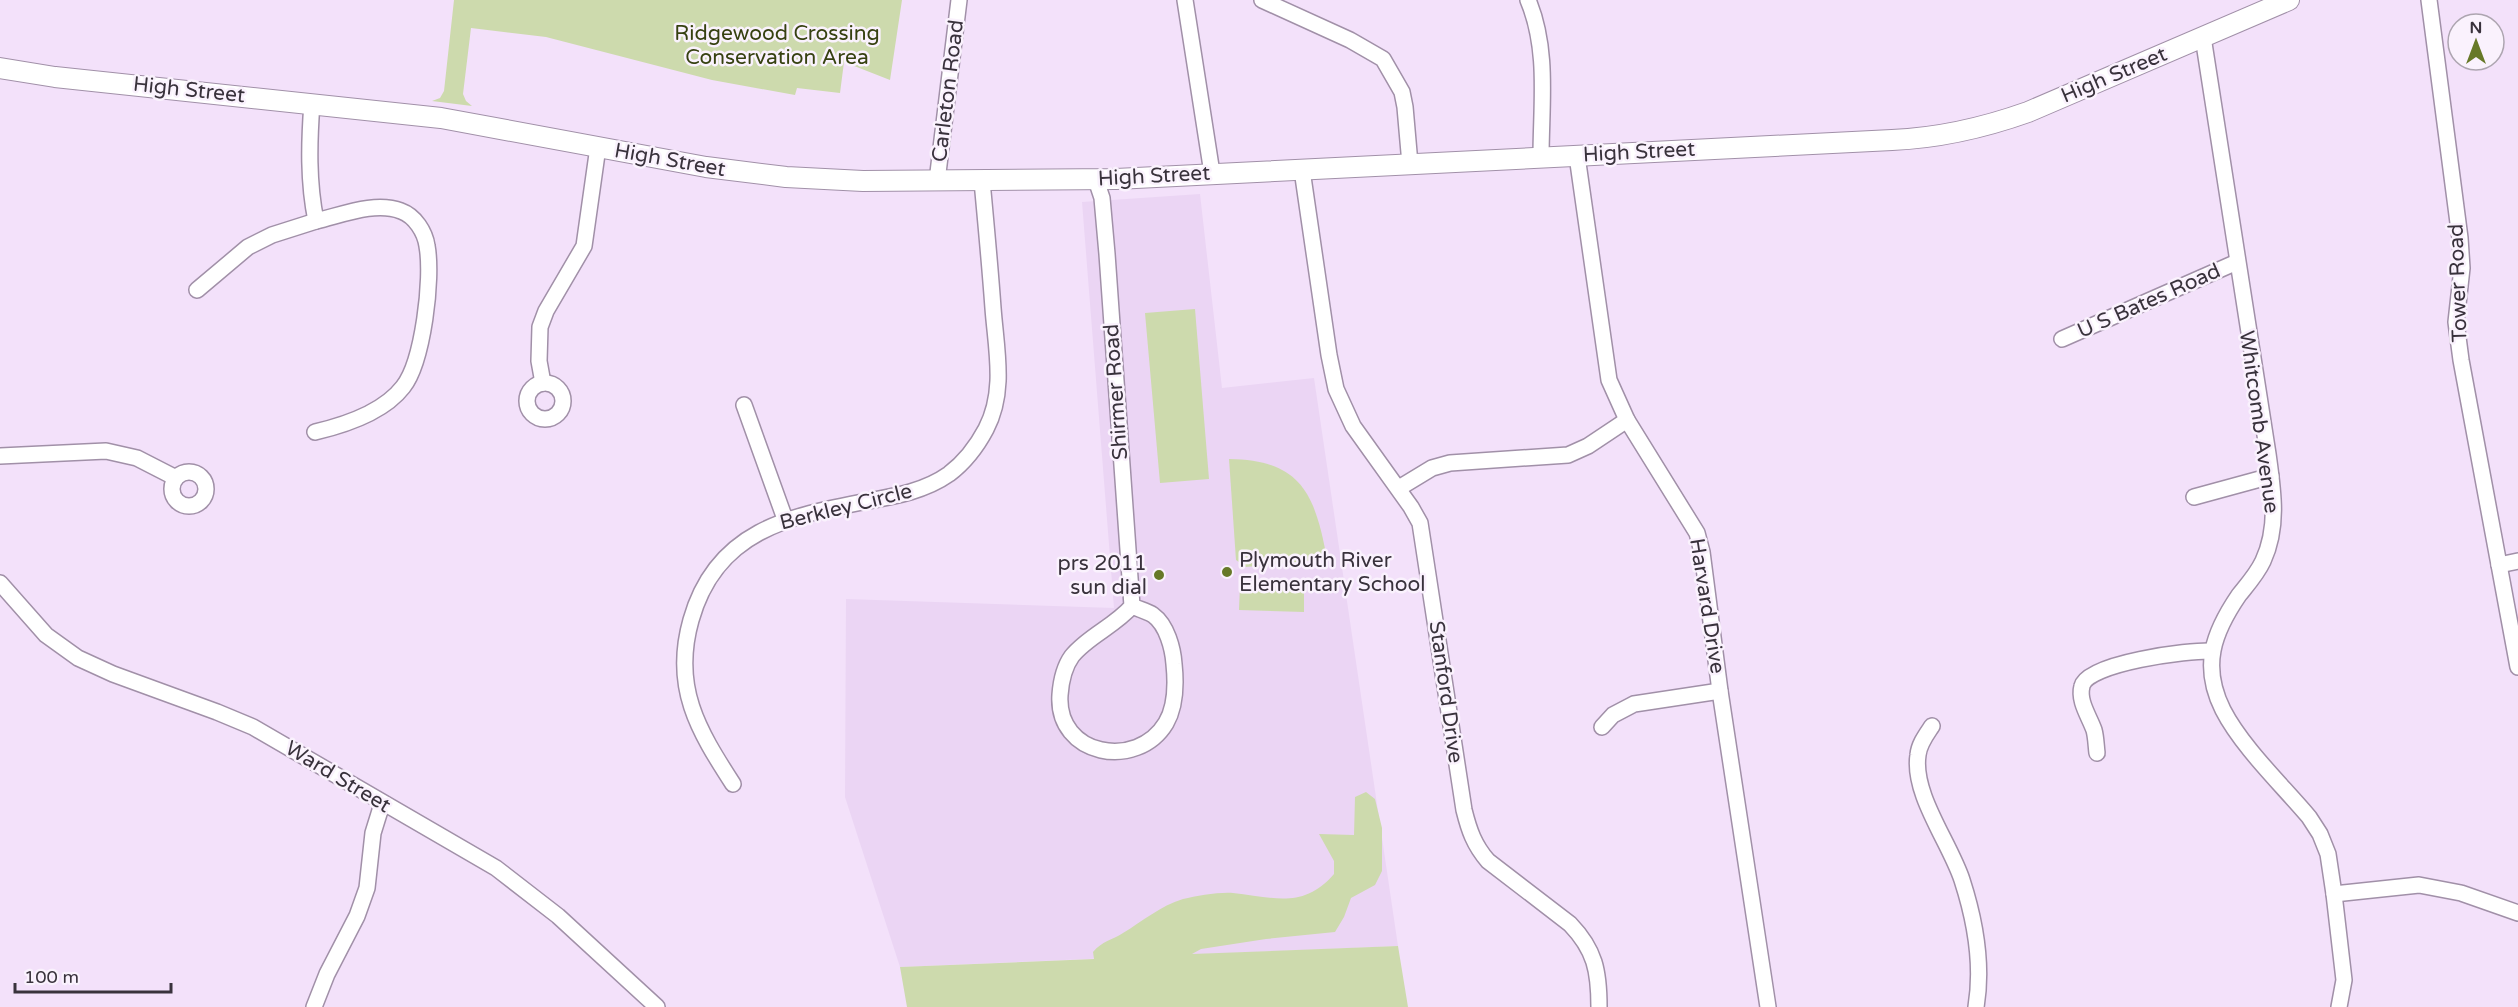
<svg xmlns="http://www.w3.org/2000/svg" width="2518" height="1007" viewBox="0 0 2518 1007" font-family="'Varela Round',sans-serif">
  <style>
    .built { fill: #ebd5f4 }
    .green { fill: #cddaad }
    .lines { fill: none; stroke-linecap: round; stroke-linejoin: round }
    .minor-casing { stroke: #a190a8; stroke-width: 18 }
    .major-casing { stroke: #a190a8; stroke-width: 22 }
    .minor { stroke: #fff; stroke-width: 15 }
    .major { stroke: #fff; stroke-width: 20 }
    .poi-dot { fill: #677928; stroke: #faf2fd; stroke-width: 2 }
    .labels { text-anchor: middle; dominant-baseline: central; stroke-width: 5; stroke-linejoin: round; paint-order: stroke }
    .park-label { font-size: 21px; fill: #364110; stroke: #faf2fd }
    .street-label { font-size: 21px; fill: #39323c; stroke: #faf2fd }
    .poi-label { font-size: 21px; fill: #39323c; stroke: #faf2fd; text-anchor: start }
  </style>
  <rect width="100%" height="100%" fill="#f3e1fa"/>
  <polygon class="built" points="1200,194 1222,388 1314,378 1398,946 900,967 845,797 846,599 1114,608 1082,202"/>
  <g class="green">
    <polygon points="454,0 902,0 890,80 844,62 840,93 797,88 795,95 712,80 546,37 471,28 463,94 466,101 472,106 432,101 440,98 444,91"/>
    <polygon points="1195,309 1209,479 1160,483 1145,313"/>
    <path d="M1229,459C1302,460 1315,495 1327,559L1246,567L1236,560Z"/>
    <polygon points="1240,585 1304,587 1304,612 1239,610"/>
    <path d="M1366,792L1375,799L1382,828V871L1375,885L1351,898L1344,917L1335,932L1266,939L1201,949L1192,954L1398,946L1408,1007H907L900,967L1094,959L1093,952C1102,941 1112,940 1123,933C1143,921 1160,906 1183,899C1197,896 1218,892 1233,893C1273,897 1303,910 1334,874V861L1319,834L1354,835L1355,797Z"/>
  </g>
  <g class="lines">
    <defs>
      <g id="minor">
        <polyline points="1185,0 1212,173"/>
        <polyline points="1262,0 1350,40 1383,59 1402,92 1405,107 1410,164"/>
        <path d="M1528,0C1549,50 1541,105 1541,157"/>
        <polyline points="2429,0 2460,238 2462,268 2456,322 2461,360 2518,667"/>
        <path d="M2203,37L2268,454C2273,490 2279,527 2263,561C2257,574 2247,585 2239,595C2213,633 2201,666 2223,710C2242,747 2282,785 2309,817L2320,834L2328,854L2334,894L2344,980L2339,1007"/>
        <path d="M312,103C309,143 308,182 316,221C342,215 375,201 401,211C415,216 425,232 427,246C433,278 423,362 403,387C383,413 345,425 315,432"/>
        <polyline points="1577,156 1609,380 1627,420 1697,533 1702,552 1720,691 1768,1007"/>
        <path d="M1302,170L1329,355L1336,389L1353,426L1411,507L1420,523L1464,810C1469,830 1474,845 1488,861L1570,924C1595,950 1599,971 1599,1007"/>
        <path d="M1096,180L1102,198L1107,254L1132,606C1115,626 1088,636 1072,656C1064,667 1061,681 1060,695C1056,756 1137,771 1166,723C1176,706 1176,683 1174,664C1173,649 1167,625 1153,615C1147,611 1138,609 1132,606"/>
        <polyline points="937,181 959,0"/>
        <polyline points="197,290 248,247 272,235 316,221"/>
        <polyline points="2062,339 2237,262"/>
        <polyline points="543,383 539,361 540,327 546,311 584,246 598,147"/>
        <circle cx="545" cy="401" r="18"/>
        <polyline points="744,405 785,519"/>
        <polyline points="0,456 106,451 137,458 176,478"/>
        <circle cx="189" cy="489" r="17"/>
        <polyline points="1399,488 1432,468 1450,463 1568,455 1588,446 1627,420"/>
        <polyline points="2194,497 2271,476"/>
        <polyline points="2499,565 2518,561"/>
        <polyline points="0,583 46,635 78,658 113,674 217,712 253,727 496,868 558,916 657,1007"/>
        <path d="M1932,726C1926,735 1919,744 1918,755C1912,794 1950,843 1962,880C1975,920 1983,965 1976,1007"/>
        <polyline points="1602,727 1613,715 1634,704 1720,691"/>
        <path d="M2097,753C2096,745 2096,737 2094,730C2089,716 2078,701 2082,686C2087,663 2189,650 2212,651"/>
        <path d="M733,784C698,730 672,687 691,620C716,531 788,516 868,501C896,496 925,491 949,474C965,462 977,446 986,429C1006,391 996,349 993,308C990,266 986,224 982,181"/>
        <polyline points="2334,894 2419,885 2461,893 2518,913"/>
        <polyline points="314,1007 327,974 357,916 367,888 373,833 382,804"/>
      </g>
      <path id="major" d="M0,68L55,77L441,118L706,167L786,177L863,181L1116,179L1892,140C1939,138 1983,128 2028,112L2289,0"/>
    </defs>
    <use href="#minor" class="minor-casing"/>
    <use href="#major" class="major-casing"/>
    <use href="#minor" class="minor"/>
    <use href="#major" class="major"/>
  </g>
  <g class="poi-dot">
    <circle cx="1227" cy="572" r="6"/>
    <circle cx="1159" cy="575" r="6"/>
  </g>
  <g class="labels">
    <g class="park-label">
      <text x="777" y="33">Ridgewood Crossing<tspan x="777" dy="24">Conservation Area</tspan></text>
    </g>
    <g class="street-label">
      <text transform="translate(2114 75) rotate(-23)">High Street</text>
      <text transform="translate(189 90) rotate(6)">High Street</text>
      <text transform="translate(948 91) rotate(-83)">Carleton Road</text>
      <text transform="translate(1639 152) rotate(-3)">High Street</text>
      <text transform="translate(670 160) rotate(10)">High Street</text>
      <text transform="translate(1154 176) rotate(-3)">High Street</text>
      <text transform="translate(2458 283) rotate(-92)">Tower Road</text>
      <text transform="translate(2149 301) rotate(-24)">U S Bates Road</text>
      <text transform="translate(1116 392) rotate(-94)">Shirmer Road</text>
      <text transform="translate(2259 422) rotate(82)">Whitcomb Avenue</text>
      <text transform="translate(846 507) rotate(-14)">Berkley Circle</text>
      <text transform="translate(1707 606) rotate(81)">Harvard Drive</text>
      <text transform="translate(1446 692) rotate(82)">Stanford Drive</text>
      <text transform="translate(338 777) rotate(31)">Ward Street</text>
    </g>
    <g class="poi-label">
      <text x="1239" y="560">Plymouth River<tspan x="1239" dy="24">Elementary School</tspan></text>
      <text x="1147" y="563" text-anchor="end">prs 2011<tspan x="1147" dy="24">sun dial</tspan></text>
    </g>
  </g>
  <g transform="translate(2476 42)"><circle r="28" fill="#faf2fd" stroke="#ada5b0" stroke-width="1.5"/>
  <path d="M0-4.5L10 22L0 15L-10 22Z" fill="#677928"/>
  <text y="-9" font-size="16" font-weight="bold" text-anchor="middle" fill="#39323c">N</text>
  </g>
  <path d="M15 983v9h156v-9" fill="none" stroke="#39323c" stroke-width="3"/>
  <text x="24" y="983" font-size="18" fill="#39323c" stroke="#faf2fd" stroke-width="4.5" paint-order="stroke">100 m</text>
</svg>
